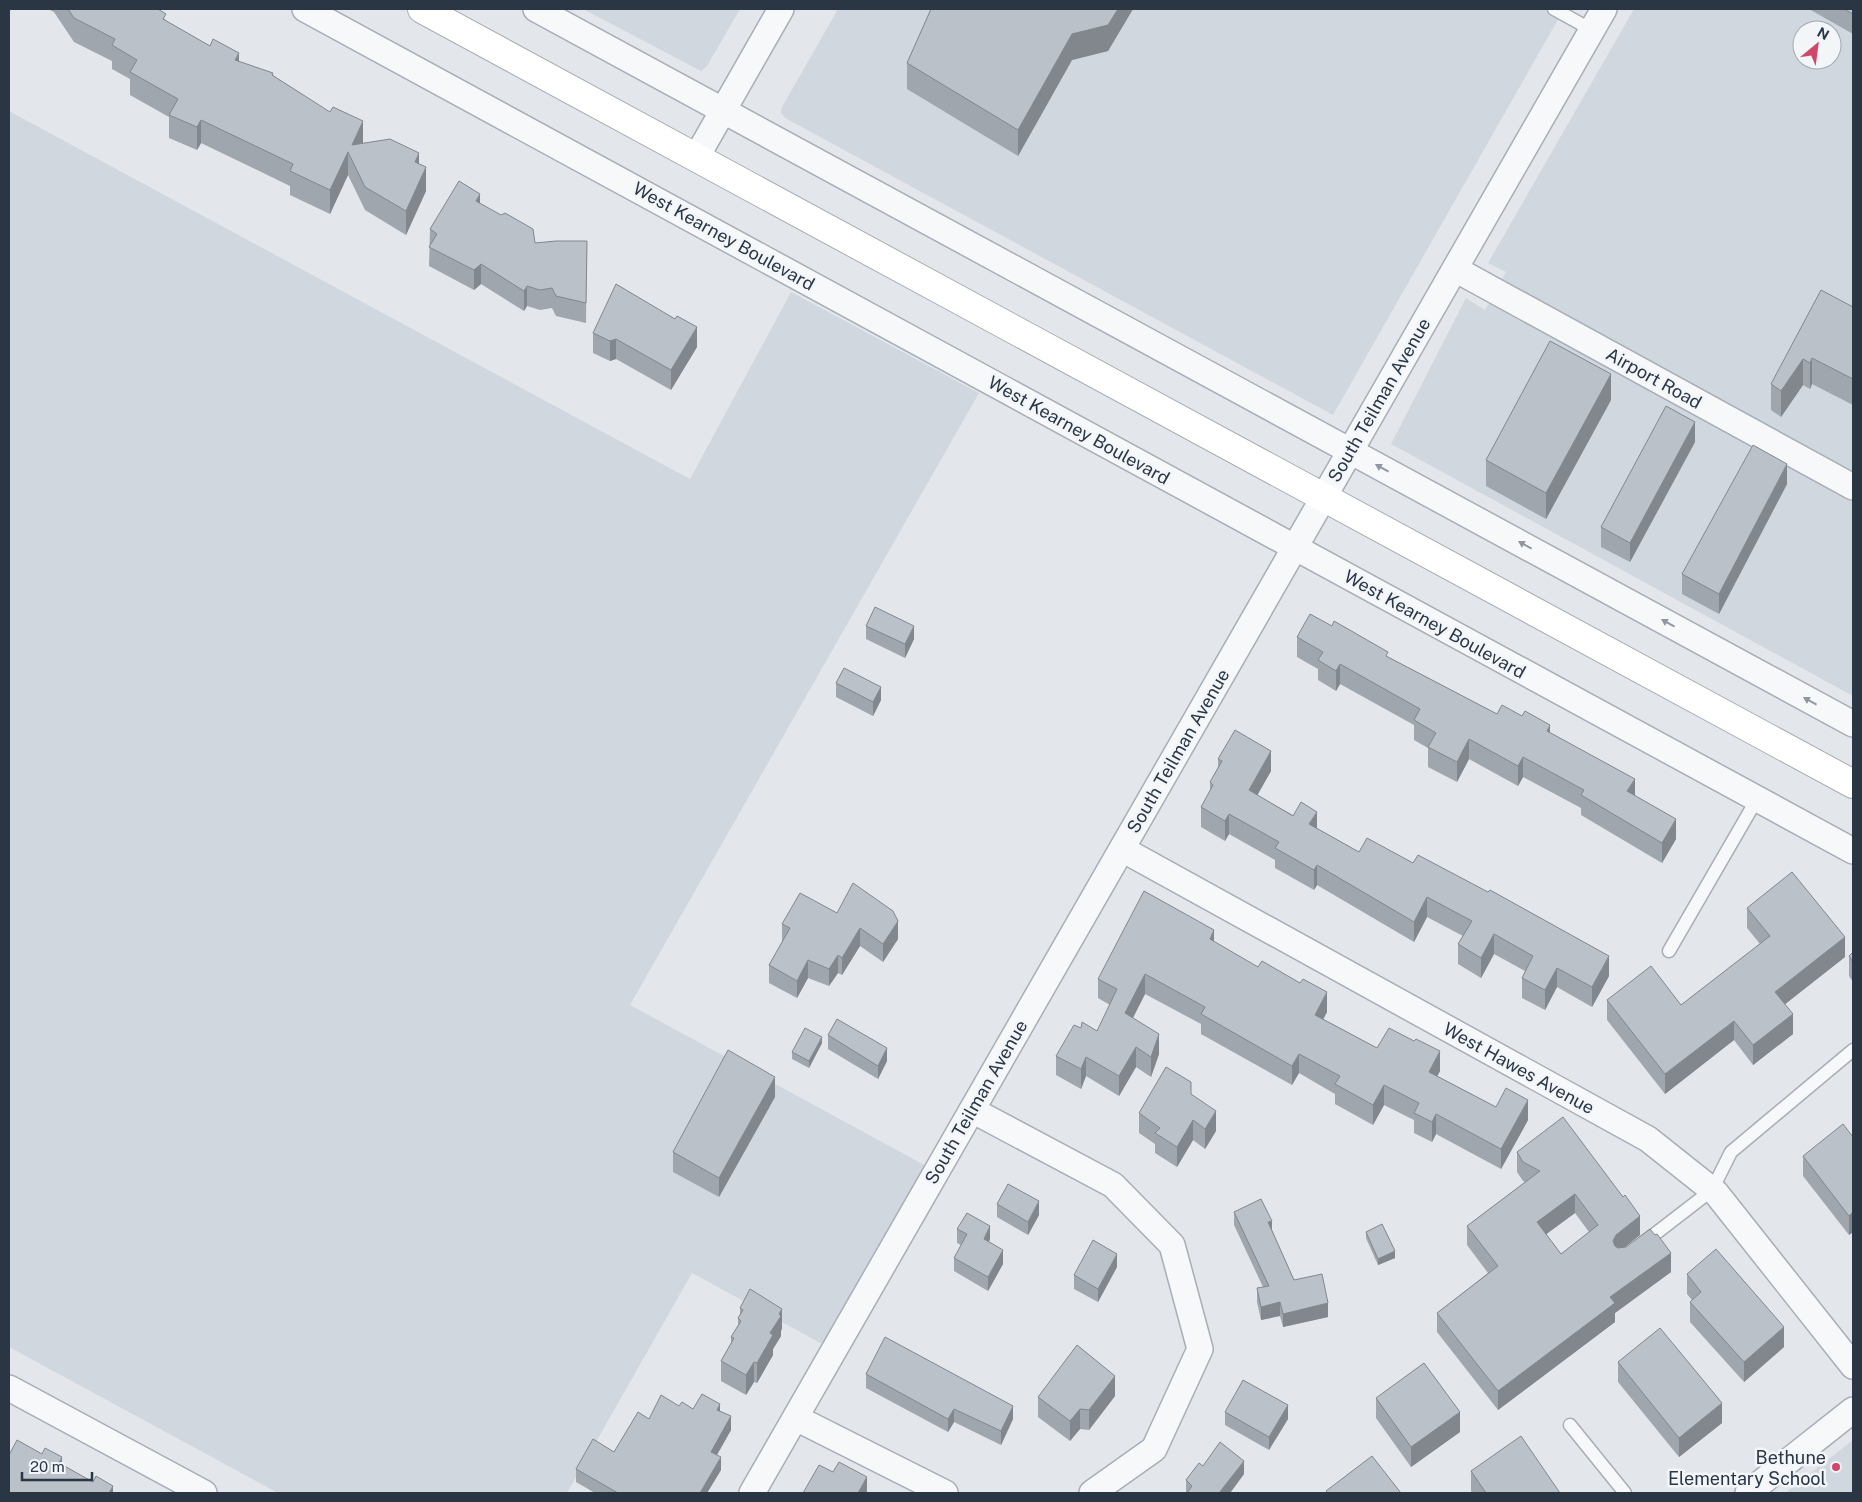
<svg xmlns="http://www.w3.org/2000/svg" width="1862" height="1502" viewBox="0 0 1862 1502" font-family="'Public Sans',sans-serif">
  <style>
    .built { fill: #d1d7de; fill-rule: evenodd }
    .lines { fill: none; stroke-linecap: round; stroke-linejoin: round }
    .lane-casing { stroke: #a8aeb6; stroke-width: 15 }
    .street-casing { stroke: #a8aeb6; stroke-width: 28 }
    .secondary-casing { stroke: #a8aeb6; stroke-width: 30 }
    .lane { stroke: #f6f8fa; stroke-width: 12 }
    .street { stroke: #f6f8fa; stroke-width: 25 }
    .secondary { stroke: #fff; stroke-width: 28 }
    .wall { fill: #a0a6ad; fill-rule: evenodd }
    .shaded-wall { fill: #82878d }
    .building { fill: #bac1c9; stroke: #82878d; fill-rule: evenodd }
    .oneway { fill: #90979f }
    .poi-dot { fill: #d1476a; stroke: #f3f6f9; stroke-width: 2 }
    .labels { text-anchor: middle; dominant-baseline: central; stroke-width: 5; stroke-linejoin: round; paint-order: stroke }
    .street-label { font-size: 18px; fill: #2a3644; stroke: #f3f6f9 }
    .poi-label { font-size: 18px; fill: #2a3644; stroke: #f3f6f9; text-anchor: end }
  </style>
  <rect width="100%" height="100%" fill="#e3e7ec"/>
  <g class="built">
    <polygon points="583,9 740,9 707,66 701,71"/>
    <polygon points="838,9 1564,9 1333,415 785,118 781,113 782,107"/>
    <path d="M1634,9H1853V696L1391,444L1466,298L1485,310L1506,272L1488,263ZM1802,30H1832V60H1802Z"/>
    <polygon points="9,111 690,479 791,292 979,393 630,1005 939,1173 837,1352 692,1273 567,1493 278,1493 9,1347"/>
    <polygon points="1853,1440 1853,1493 1785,1493"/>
  </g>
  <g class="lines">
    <defs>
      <g id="lane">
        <polyline points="1554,9 1592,30"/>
        <polyline points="1669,951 1757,799"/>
        <polyline points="1642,1244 1712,1190 1731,1152 1853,1050"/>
        <polyline points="1570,1425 1625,1493"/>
      </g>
      <g id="street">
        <polyline points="305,9 1853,851"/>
        <polyline points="536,9 1853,724"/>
        <polyline points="696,158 781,9"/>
        <polyline points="1455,269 1853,487"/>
        <polyline points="1122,849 1648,1139 1716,1193 1853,1366"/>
        <polyline points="972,1110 1113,1185 1172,1245 1200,1349 1154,1449 1092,1493"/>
        <polyline points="9,1388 204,1493"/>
        <polyline points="796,1418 945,1493"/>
        <polyline points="752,1493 1604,9"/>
        <polyline points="1748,1493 1853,1410"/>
      </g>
      <polyline id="secondary" points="422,9 1853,784"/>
    </defs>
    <use href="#lane" class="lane-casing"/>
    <use href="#street" class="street-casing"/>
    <use href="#secondary" class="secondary-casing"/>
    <use href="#lane" class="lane"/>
    <use href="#street" class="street"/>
    <use href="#secondary" class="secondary"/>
  </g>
  <g class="wall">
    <polygon points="48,9 158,9 166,21 210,46 239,62 273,75 363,143 419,164 426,191 406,235 365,210 348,175 330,214 290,195 290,186 201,143 197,150 169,138 169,117 130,95 130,79 112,69 112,61 74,42 54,12"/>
    <polygon points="931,9 1133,9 1108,51 1072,60 1018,156 907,89 907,63"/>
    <polygon points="1809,9 1853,9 1853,34"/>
    <polygon points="480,204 535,243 587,241 586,323 556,316 552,308 540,310 527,306 524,311 481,284 474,290 429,266 430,229"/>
    <polygon points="1853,307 1853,405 1812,384 1810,389 1803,385 1781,417 1771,410 1771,384"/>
    <polygon points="593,333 697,347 671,390 616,359 610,361 593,353"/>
    <polygon points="1611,400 1546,519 1486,486 1486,460"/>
    <polygon points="1695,442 1630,562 1601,547 1601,527"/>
    <polygon points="1787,484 1719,614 1682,594 1682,574"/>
    <polygon points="866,626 914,639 905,658 866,639"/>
    <polygon points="1297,637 1388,657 1497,714 1550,733 1635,795 1676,839 1662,863 1581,815 1581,808 1523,777 1518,786 1469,759 1457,782 1428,767 1428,748 1414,740 1414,725 1340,684 1336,691 1318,680 1318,669 1297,657"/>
    <polygon points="836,683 881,700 873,716 836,697"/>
    <polygon points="1218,759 1271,771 1257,795 1359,852 1609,976 1592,1007 1557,987 1545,1010 1522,998 1522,978 1525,971 1494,954 1481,978 1458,964 1458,944 1463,936 1427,917 1414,942 1317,885 1314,890 1275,868 1275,860 1229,834 1225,841 1201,827 1201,807 1210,791 1210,782 1218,767"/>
    <polygon points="1747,908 1845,957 1785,1004 1793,1034 1753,1065 1734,1040 1665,1094 1607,1020 1607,1000 1681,1005 1760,944 1747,928"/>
    <polygon points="837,913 898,939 883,962 860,946 842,975 838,973 829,986 808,978 797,998 769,983 769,965 782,942 782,924"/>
    <polygon points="1214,942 1327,1012 1323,1019 1377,1048 1440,1071 1437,1076 1496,1107 1528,1120 1501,1169 1436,1134 1432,1142 1414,1133 1414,1120 1384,1105 1373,1125 1335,1104 1335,1094 1299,1073 1292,1085 1201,1034 1201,1024 1145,994 1133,1018 1159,1054 1151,1077 1136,1067 1119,1096 1086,1076 1081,1089 1056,1075 1056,1056 1081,1028 1097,1031 1110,1005 1098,998 1098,979"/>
    <polygon points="1853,952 1853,982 1849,976 1849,956"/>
    <polygon points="828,1035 887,1061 878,1079 828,1049"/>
    <polygon points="822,1043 809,1068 792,1059 792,1052"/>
    <polygon points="1191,1094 1216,1131 1205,1149 1193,1140 1177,1167 1155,1153 1155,1144 1139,1133 1139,1113"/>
    <polygon points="775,1097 719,1197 673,1172 673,1152"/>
    <polygon points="1853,1137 1853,1232 1849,1235 1803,1176 1803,1156"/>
    <path d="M1517,1152L1640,1235L1624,1248L1671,1272L1615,1313V1322L1498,1410L1437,1332V1313L1488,1273L1467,1245V1226L1525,1182L1523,1181L1517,1172ZM1575,1213L1589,1232L1561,1254L1546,1234Z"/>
    <polygon points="997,1204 1039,1215 1028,1235 997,1217"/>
    <polygon points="1234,1212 1272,1230 1294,1280 1328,1317 1283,1327 1280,1316 1261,1320 1257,1302 1257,1288 1263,1287 1234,1225"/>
    <polygon points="957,1229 990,1239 989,1242 1003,1264 988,1291 954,1271 954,1258 961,1245 957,1243"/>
    <polygon points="1366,1232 1395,1258 1378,1265 1366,1238"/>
    <polygon points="1117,1267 1098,1302 1074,1289 1074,1275"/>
    <polygon points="1687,1274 1784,1347 1744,1382 1690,1322 1690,1302 1692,1300 1687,1294"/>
    <polygon points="740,1308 782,1328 781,1331 781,1336 773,1349 773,1355 757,1383 754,1382 746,1395 721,1381 721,1361 731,1344 731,1337 738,1325 738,1318 740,1316"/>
    <polygon points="1618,1362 1722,1423 1679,1457 1618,1382"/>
    <polygon points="866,1374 1013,1419 1001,1445 954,1422 948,1432 866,1388"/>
    <polygon points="1115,1396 1089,1430 1080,1429 1070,1441 1038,1417 1038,1397"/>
    <polygon points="1376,1398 1460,1432 1411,1467 1376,1418"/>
    <polygon points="679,1406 693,1409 720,1411 731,1430 717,1455 721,1470 707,1493 595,1493 576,1482 576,1469 614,1452 649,1419"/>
    <polygon points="1225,1412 1288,1419 1269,1450 1225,1425"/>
    <polygon points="1203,1466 1244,1474 1230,1493 1186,1493 1186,1480"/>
    <polygon points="1471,1471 1560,1493 1472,1493 1471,1491"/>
  </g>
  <g class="shaded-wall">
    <polygon points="1118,9 1133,9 1108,51 1072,60 1018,156 1018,130 1072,34"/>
    <polygon points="239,53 239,76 235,60"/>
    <polygon points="201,120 201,143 197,150 197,127"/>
    <polygon points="363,121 363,145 352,145"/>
    <polygon points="348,152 348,175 330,214 330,190"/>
    <polygon points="419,153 419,177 415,162"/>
    <polygon points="426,167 426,191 406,235 406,211"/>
    <polygon points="480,194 480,214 476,201"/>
    <polygon points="481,264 481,284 474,290 474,270"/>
    <polygon points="527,286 527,306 524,311 524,291"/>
    <polygon points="697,327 697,347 671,390 671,370"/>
    <polygon points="616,339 616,359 610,361 610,341"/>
    <polygon points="1812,358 1812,384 1810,389 1810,363"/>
    <polygon points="1803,359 1803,385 1781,417 1781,391"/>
    <polygon points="1611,374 1611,400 1546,519 1546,493"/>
    <polygon points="1695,422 1695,442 1630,562 1630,543"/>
    <polygon points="1787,464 1787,484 1719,614 1719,594"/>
    <polygon points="914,626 914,639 905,658 905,644"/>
    <polygon points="1340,664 1340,684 1336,691 1336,671"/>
    <polygon points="881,687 881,700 873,716 873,702"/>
    <polygon points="1550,725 1550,745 1547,731"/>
    <polygon points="1469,739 1469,759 1457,782 1457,762"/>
    <polygon points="1271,751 1271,771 1249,810 1249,790"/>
    <polygon points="1523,757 1523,777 1518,786 1518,766"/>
    <polygon points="1635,779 1635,799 1627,791"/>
    <polygon points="1317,812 1317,831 1309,824"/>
    <polygon points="1229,814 1229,834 1225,841 1225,821"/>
    <polygon points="1676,819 1676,839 1662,863 1662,843"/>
    <polygon points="1317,865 1317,885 1314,890 1314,870"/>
    <polygon points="1427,897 1427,917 1414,942 1414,922"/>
    <polygon points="898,921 898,939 883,962 883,944"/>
    <polygon points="860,928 860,946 842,975 842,958"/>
    <polygon points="1214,930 1214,950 1210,939"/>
    <polygon points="1494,934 1494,954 1481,978 1481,958"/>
    <polygon points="1845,937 1845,957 1775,1012 1775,992"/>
    <polygon points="838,955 838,973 829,986 829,969"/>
    <polygon points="1609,956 1609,976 1592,1007 1592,987"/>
    <polygon points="808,960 808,978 797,998 797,981"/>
    <polygon points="1557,968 1557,987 1545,1010 1545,990"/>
    <polygon points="1145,974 1145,994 1125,1033 1125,1013"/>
    <polygon points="1327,992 1327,1012 1315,1035 1315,1015"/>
    <polygon points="1793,1014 1793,1034 1753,1065 1753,1045"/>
    <polygon points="1734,1021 1734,1040 1665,1094 1665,1074"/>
    <polygon points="1159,1034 1159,1054 1151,1077 1151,1057"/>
    <polygon points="822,1037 822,1043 809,1068 809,1061"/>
    <polygon points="1136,1047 1136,1067 1119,1096 1119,1076"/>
    <polygon points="887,1048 887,1061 878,1079 878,1066"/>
    <polygon points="1440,1051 1440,1071 1429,1092 1429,1072"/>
    <polygon points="1299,1054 1299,1073 1292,1085 1292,1066"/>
    <polygon points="1086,1057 1086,1076 1081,1089 1081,1069"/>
    <polygon points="775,1077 775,1097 719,1197 719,1178"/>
    <polygon points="1384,1085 1384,1105 1373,1125 1373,1105"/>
    <polygon points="1528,1100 1528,1120 1501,1169 1501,1149"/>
    <polygon points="1216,1111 1216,1131 1205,1149 1205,1129"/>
    <polygon points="1436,1114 1436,1134 1432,1142 1432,1122"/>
    <polygon points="1193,1120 1193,1140 1177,1167 1177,1147"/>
    <polygon points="1575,1194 1575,1213 1537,1241 1537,1222"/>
    <polygon points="1039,1201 1039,1215 1028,1235 1028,1222"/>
    <polygon points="1853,1212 1853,1232 1849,1235 1849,1216"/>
    <polygon points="1640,1216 1640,1235 1616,1254 1613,1241 1616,1235"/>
    <polygon points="1272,1221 1272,1234 1268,1222"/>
    <polygon points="990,1226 990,1239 984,1252 984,1239"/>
    <polygon points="1003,1250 1003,1264 988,1291 988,1277"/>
    <polygon points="1395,1251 1395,1258 1378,1265 1378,1259"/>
    <polygon points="1671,1253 1671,1272 1615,1313 1615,1322 1498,1410 1498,1391 1610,1297"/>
    <polygon points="1117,1254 1117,1267 1098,1302 1098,1289"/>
    <polygon points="1280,1302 1280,1316 1261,1320 1261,1307"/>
    <polygon points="1328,1303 1328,1317 1283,1327 1283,1314"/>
    <polygon points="782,1309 782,1328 781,1331 781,1336 773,1349 773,1355 757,1383 757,1363 779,1314"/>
    <polygon points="1784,1327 1784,1347 1744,1382 1744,1362"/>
    <polygon points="754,1362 754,1382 746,1395 746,1375"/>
    <polygon points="1115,1376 1115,1396 1089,1430 1089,1410"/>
    <polygon points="1722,1403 1722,1423 1679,1457 1679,1438"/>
    <polygon points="720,1404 720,1417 717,1410"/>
    <polygon points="1288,1405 1288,1419 1269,1450 1269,1437"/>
    <polygon points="1013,1406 1013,1419 1001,1445 1001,1431"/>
    <polygon points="954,1409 954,1422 948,1432 948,1419"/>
    <polygon points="1080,1409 1080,1429 1070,1441 1070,1421"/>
    <polygon points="1460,1412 1460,1432 1411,1467 1411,1447"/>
    <polygon points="731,1416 731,1430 711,1465 711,1452"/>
    <polygon points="62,1457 62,1471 59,1463"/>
    <polygon points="721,1457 721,1470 707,1493 700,1493"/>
    <polygon points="1244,1461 1244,1474 1230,1493 1219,1493"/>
    <polygon points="867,1477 867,1493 858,1493"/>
    <polygon points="113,1486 113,1493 109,1493"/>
  </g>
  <g class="building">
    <polygon points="68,9 158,9 166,14 163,19 210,46 213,39 239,53 235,60 273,73 272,75 330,112 333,107 363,121 352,145 390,139 419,153 415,162 426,167 406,211 365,187 348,152 330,190 290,171 293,164 201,120 197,127 169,115 178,99 130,72 137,60 112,45 115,39 74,18"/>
    <polygon points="931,9 1118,9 1108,25 1072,34 1018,130 907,63"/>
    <polygon points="1844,9 1853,9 1853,14"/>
    <polygon points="459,181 480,194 476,201 501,215 505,213 533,229 535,243 556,241 587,241 586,303 556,296 552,288 540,290 527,286 524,291 481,264 474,270 429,247 437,234 430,229"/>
    <polygon points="616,284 675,319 677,316 697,327 671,370 616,339 610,341 593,333"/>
    <polygon points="1821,290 1853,307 1853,379 1812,358 1810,363 1803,359 1781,391 1771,384"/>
    <polygon points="1550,341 1611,374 1546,493 1486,460"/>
    <polygon points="1666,406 1695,422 1630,543 1601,527"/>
    <polygon points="1753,445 1787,464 1719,594 1682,574"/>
    <polygon points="875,607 914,626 905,644 866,626"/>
    <polygon points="1310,614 1332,626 1334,621 1388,652 1386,656 1497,714 1502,705 1522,716 1525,711 1550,725 1547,731 1635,779 1627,791 1676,819 1662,843 1581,795 1584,790 1523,757 1518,766 1469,739 1457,762 1428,747 1436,733 1414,720 1420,709 1340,664 1336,671 1318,660 1323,652 1297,637"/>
    <polygon points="844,668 881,687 873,702 836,683"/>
    <polygon points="1235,730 1271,751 1249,790 1293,816 1301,802 1317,812 1309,824 1359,852 1367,838 1413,863 1418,855 1488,892 1490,890 1609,956 1592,987 1557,968 1545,990 1522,978 1533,956 1494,934 1481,958 1458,944 1472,921 1427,897 1414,922 1317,865 1314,870 1275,848 1279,842 1229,814 1225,821 1201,807 1213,785 1210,782 1222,761 1218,759"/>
    <polygon points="1792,872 1845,937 1775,992 1793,1014 1753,1045 1734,1021 1665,1074 1607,1000 1651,966 1681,1005 1770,936 1747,908"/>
    <polygon points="853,883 893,911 898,921 883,944 860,928 842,958 838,955 829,969 808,960 797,981 769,965 790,928 782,924 800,893 837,913"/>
    <polygon points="1144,891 1214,930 1210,939 1258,967 1262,961 1300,983 1303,979 1327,992 1315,1015 1377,1048 1389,1028 1414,1041 1416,1039 1440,1051 1429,1072 1496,1107 1506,1088 1528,1100 1501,1149 1436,1114 1432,1122 1414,1113 1419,1103 1384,1085 1373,1105 1335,1084 1340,1076 1299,1054 1292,1066 1201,1014 1205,1007 1145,974 1125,1013 1159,1034 1151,1057 1136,1047 1119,1076 1086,1057 1081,1069 1056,1056 1074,1025 1081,1028 1082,1022 1097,1031 1117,989 1098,979"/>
    <polygon points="1853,952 1853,962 1849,956"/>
    <polygon points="837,1019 887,1048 878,1066 828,1035"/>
    <polygon points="805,1028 822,1037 809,1061 792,1052"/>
    <polygon points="728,1050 775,1077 719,1178 673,1152"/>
    <polygon points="1166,1067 1191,1082 1191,1094 1216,1111 1205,1129 1193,1120 1177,1147 1155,1133 1160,1128 1139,1113"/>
    <path d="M1563,1117L1623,1197L1625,1195L1640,1216L1616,1235L1613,1241L1615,1246L1618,1248L1626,1247L1650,1229L1655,1235L1657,1234L1671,1253L1610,1297L1615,1303L1498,1391L1437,1313L1498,1266L1467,1226L1540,1171L1523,1162L1517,1152ZM1575,1194L1598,1225L1561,1254L1537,1222Z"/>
    <polygon points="1843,1124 1853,1137 1853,1212 1849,1216 1803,1156"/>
    <polygon points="1008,1184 1039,1201 1028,1222 997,1204"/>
    <polygon points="1261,1199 1272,1221 1268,1222 1294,1280 1322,1274 1328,1303 1283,1314 1280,1302 1261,1307 1257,1288 1269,1286 1234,1212"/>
    <polygon points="967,1213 990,1226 984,1239 1003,1250 988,1277 954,1258 967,1234 957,1229"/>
    <polygon points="1382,1224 1395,1251 1378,1259 1366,1232"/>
    <polygon points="1093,1240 1117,1254 1098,1289 1074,1275"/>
    <polygon points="1716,1249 1784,1327 1744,1362 1690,1302 1701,1292 1687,1274"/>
    <polygon points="750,1289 782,1309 779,1314 781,1316 770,1333 773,1335 757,1363 754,1362 746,1375 721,1361 734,1338 731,1337 741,1321 738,1318 743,1310 740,1308"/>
    <polygon points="1660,1328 1722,1403 1679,1438 1618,1362"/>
    <polygon points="885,1337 1013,1406 1001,1431 954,1409 948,1419 866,1374"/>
    <polygon points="1077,1345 1115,1376 1089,1410 1080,1409 1070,1421 1038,1397"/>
    <polygon points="1424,1363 1460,1412 1411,1447 1376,1398"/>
    <polygon points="1243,1380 1288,1405 1269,1437 1225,1412"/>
    <polygon points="702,1394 720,1404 717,1410 731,1416 711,1452 721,1457 700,1493 618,1493 576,1469 593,1439 614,1452 638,1412 649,1419 661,1395 679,1406 682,1402 693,1409"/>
    <polygon points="1521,1436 1560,1493 1486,1493 1471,1471"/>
    <polygon points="17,1440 42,1454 45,1448 62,1457 59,1463 93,1482 96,1476 113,1486 109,1493 9,1493 9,1455"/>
    <polygon points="1220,1442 1244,1461 1219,1493 1187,1493 1192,1486 1186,1480 1199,1463 1203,1466"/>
    <polygon points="1372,1456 1401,1493 1328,1493 1326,1491"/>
    <polygon points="839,1462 867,1477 858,1493 803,1493 819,1465 833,1472"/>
  </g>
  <defs><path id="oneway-solid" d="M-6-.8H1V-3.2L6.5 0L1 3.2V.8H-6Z" transform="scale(1.25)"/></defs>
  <g class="oneway">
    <use href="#oneway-solid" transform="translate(1382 468) rotate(-151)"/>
    <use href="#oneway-solid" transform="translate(1525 545) rotate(-151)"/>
    <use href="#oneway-solid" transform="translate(1668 623) rotate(-151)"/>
    <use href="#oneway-solid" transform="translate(1810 701) rotate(-151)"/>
  </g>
  <circle class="poi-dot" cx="1836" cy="1467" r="5"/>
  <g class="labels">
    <g class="street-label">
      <text transform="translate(724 236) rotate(29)">West Kearney Boulevard</text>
      <text transform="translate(1654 378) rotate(29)">Airport Road</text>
      <text transform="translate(1379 400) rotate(-60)">South Teilman Avenue</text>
      <text transform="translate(1079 430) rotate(29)">West Kearney Boulevard</text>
      <text transform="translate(1435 624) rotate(29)">West Kearney Boulevard</text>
      <text transform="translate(1178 751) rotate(-60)">South Teilman Avenue</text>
      <text transform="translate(1519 1068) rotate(29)">West Hawes Avenue</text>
      <text transform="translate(976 1102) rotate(-60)">South Teilman Avenue</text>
    </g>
    <g class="poi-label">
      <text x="1826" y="1457">Bethune<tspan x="1826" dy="21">Elementary School</tspan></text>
    </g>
  </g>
  <rect width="1862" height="1502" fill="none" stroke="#2a3644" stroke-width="20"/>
  <g transform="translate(1817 45) rotate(29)"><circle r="24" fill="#f3f6f9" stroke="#a3a9b1"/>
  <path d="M0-4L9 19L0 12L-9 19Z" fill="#d1476a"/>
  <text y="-8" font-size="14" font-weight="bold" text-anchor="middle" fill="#2a3644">N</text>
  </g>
  <path d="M22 1472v8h70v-8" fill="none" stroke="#2a3644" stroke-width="2.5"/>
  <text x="30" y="1472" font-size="15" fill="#2a3644" stroke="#f3f6f9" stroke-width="4" paint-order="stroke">20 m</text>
</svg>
